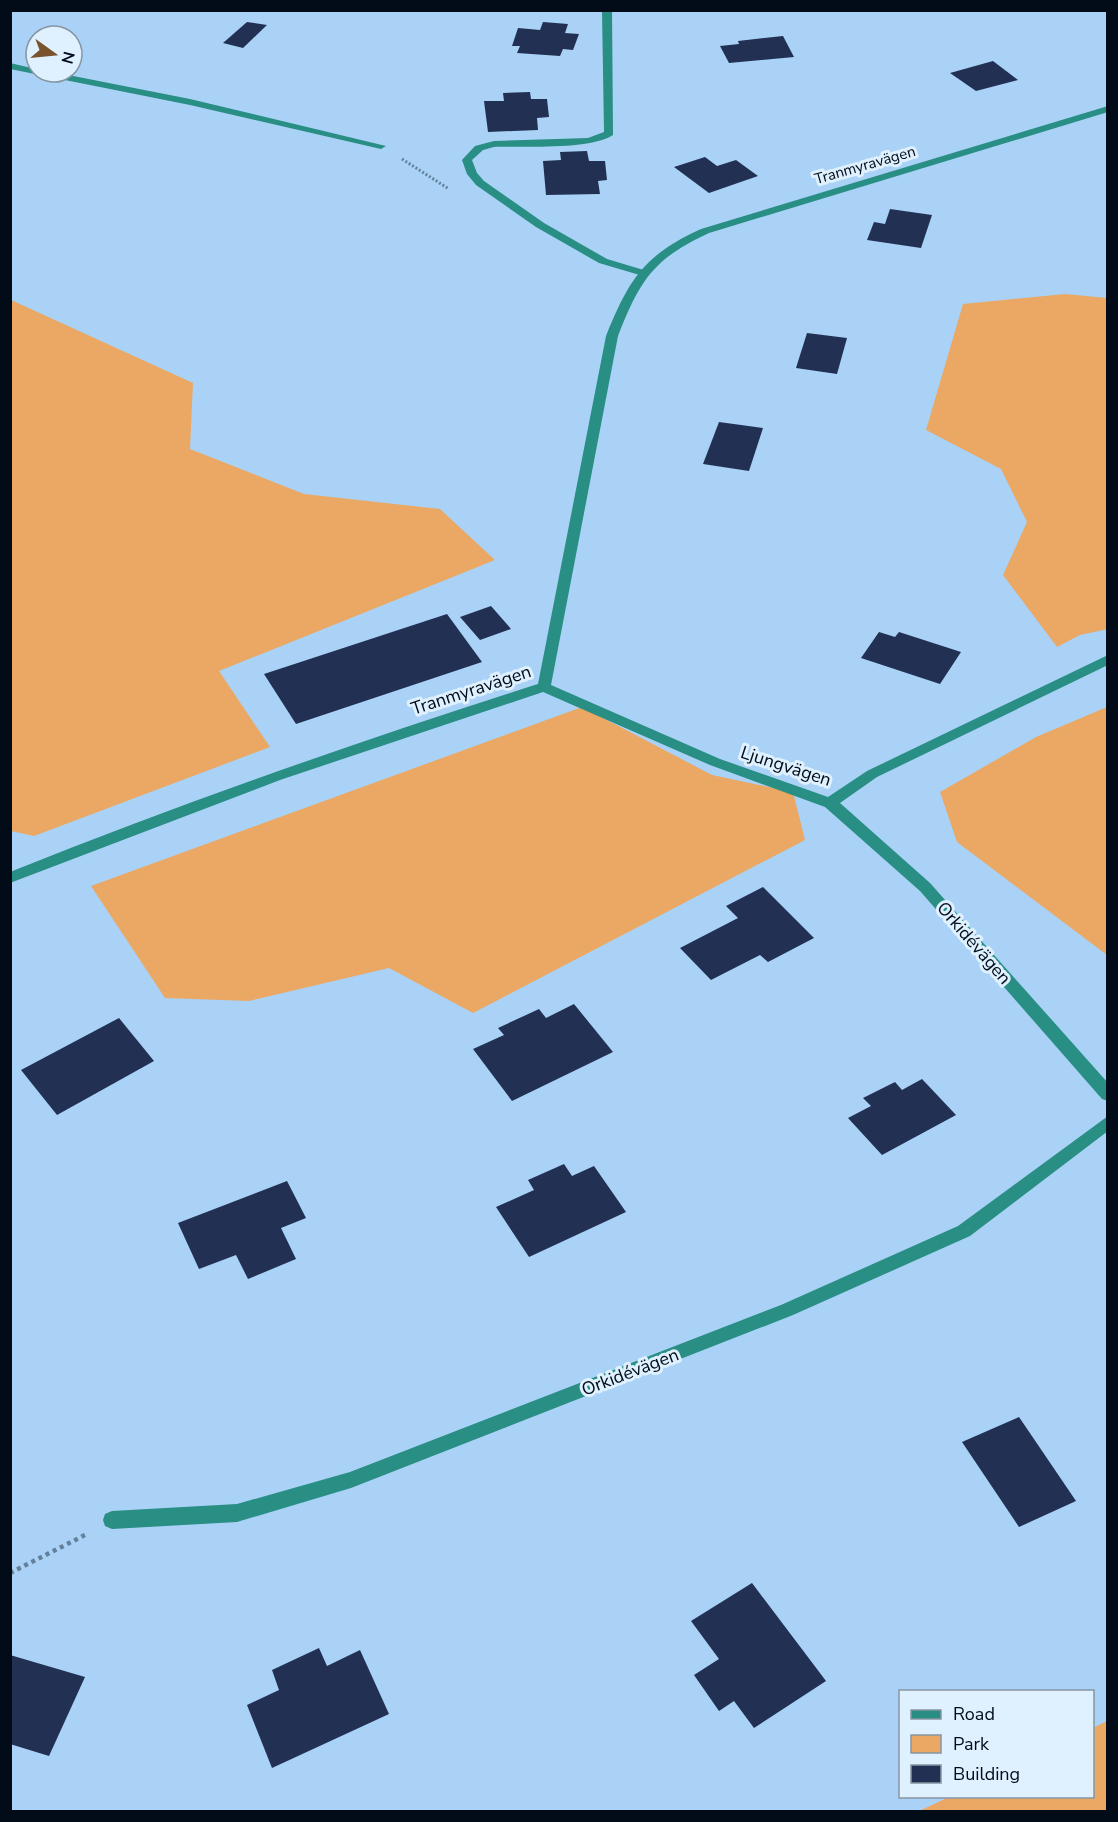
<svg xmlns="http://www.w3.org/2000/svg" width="1118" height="1822" viewBox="0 0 1118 1822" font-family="'Nunito Sans',sans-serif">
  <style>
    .green { fill: #eaa864 }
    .building { fill: #213053 }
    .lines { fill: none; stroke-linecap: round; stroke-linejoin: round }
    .path-far1 { stroke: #64819b; stroke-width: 3; stroke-dasharray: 2 2; stroke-linecap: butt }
    .path { stroke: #64819b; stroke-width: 4.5; stroke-dasharray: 4 4; stroke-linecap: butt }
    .service { fill: #298e83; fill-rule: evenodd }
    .minor { fill: #298e83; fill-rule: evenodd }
    .labels { text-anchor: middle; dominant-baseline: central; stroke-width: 6; stroke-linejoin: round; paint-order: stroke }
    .far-street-label { font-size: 15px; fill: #010c18; stroke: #dff0ff }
    .street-label { font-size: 18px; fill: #010c18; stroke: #dff0ff }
  </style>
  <rect width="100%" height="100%" fill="#a9d2f6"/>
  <g class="green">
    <polygon points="1065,294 1107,298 1108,629 1080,635 1057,647 1003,575 1027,522 1001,469 926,430 963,304"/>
    <polygon points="11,300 193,383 190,449 304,494 440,509 495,560 219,671 270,747 34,836 11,831"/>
    <polygon points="582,707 712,775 793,792 805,840 473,1013 389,968 249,1001 165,998 91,886"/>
    <polygon points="1107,707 1107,955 957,842 940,792 1036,737"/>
    <polygon points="1107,1721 1107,1811 919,1811 949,1797 1092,1796 1093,1728"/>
  </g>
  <g class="building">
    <polygon points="247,22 267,25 243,48 223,43"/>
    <polygon points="543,22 568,24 565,33 579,34 573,50 563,49 560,56 517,53 520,46 512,46 518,28 540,30"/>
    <polygon points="783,36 794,57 729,63 720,46 739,44 738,41"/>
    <polygon points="993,61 1018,80 976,91 950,73"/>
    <polygon points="530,92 531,99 547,99 549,117 537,118 538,130 488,132 484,101 504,101 503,93"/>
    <polygon points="587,151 589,161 605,161 607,180 598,181 600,194 546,195 543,161 561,160 560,152"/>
    <polygon points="705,157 717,166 736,160 758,176 709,193 674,167"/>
    <polygon points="890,209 932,215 921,248 867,240 874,222 885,224"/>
    <polygon points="807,333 847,338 837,374 796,368"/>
    <polygon points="719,422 763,428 749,471 703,464"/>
    <polygon points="491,606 511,629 480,640 460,617"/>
    <polygon points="447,614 482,662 296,724 264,674"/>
    <polygon points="879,632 895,637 899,632 961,652 940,684 861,658"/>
    <polygon points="763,887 814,938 768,962 760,955 711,980 680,948 738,918 726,906"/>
    <polygon points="574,1004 613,1052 512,1101 473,1049 504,1035 498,1028 539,1009 546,1018"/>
    <polygon points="119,1018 154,1061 57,1115 21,1070"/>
    <polygon points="922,1079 956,1115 882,1155 848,1118 871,1106 863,1098 895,1082 902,1090"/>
    <polygon points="564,1164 572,1176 594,1166 626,1212 529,1257 496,1207 534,1190 528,1180"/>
    <polygon points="287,1181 306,1218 281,1228 296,1259 248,1279 236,1255 199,1269 178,1223"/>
    <polygon points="1019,1417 1076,1501 1019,1527 962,1442"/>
    <polygon points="752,1583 826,1681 754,1728 734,1701 719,1711 694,1675 719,1659 691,1621"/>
    <polygon points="319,1648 327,1666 360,1650 389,1714 272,1768 247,1705 279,1690 272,1670"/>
    <polygon points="10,1655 85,1677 49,1756 10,1744"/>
  </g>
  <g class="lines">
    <polyline class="path-far1" points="402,159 449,189"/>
    <polyline class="path" points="10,1573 85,1535"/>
    <path class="service" d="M602,10H612L613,135C591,150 523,146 494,147L483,150L472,160L477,173L484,181L544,223L607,259L647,271L649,273L643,276L599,263L536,227L476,185L467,174L462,160L475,146L494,141L588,138L604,132Z"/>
    <g class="minor">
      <polygon points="10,63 36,69 36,72 53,72 190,99 386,146 381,149 190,105 10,69"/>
      <path d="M1108,106V112L709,233C653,259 640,280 618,336L551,685L720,759L828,797L867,771L1108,655V665L877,777L840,803L930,883L1108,1083V1101L1102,1099L920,891L825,807L710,765L543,692L280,780L10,883V872C184,802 360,741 538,684L606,336C629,279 644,255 701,229Z"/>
      <polygon points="1108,1116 1108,1131 970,1236 793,1315 351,1488 237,1522 112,1529 105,1526 103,1520 105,1514 112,1511 237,1504 350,1472 781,1305 958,1226"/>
    </g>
  </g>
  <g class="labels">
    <g class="far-street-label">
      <text transform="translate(865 165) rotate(-16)">Tranmyravägen</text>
    </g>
    <g class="street-label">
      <text transform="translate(471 690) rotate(-18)">Tranmyravägen</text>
      <text transform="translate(786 766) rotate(18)">Ljungvägen</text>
      <text transform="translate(974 943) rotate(49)">Orkidévägen</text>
      <text transform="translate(630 1372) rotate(-21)">Orkidévägen</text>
    </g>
  </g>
  <rect width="1118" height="1822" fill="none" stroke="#010c18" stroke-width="24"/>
  <rect x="899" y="1690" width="195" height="108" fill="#dff0ff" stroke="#8695a3" stroke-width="1.5"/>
  <rect x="911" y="1710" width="30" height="9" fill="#298e83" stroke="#8695a3" stroke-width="1.5"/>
  <text x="953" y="1720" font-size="18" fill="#010c18">Road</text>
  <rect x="911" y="1735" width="30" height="18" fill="#eaa864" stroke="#8695a3" stroke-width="1.5"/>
  <text x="953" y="1750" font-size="18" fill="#010c18">Park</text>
  <rect x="911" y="1765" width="30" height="18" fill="#213053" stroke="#8695a3" stroke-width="1.5"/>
  <text x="953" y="1780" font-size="18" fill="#010c18">Building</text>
  <g transform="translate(54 54) rotate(105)"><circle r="28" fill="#dff0ff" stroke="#8695a3" stroke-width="1.5"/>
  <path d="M0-4.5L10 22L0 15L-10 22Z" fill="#78532e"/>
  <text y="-9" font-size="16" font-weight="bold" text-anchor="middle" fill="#010c18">N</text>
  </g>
</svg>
